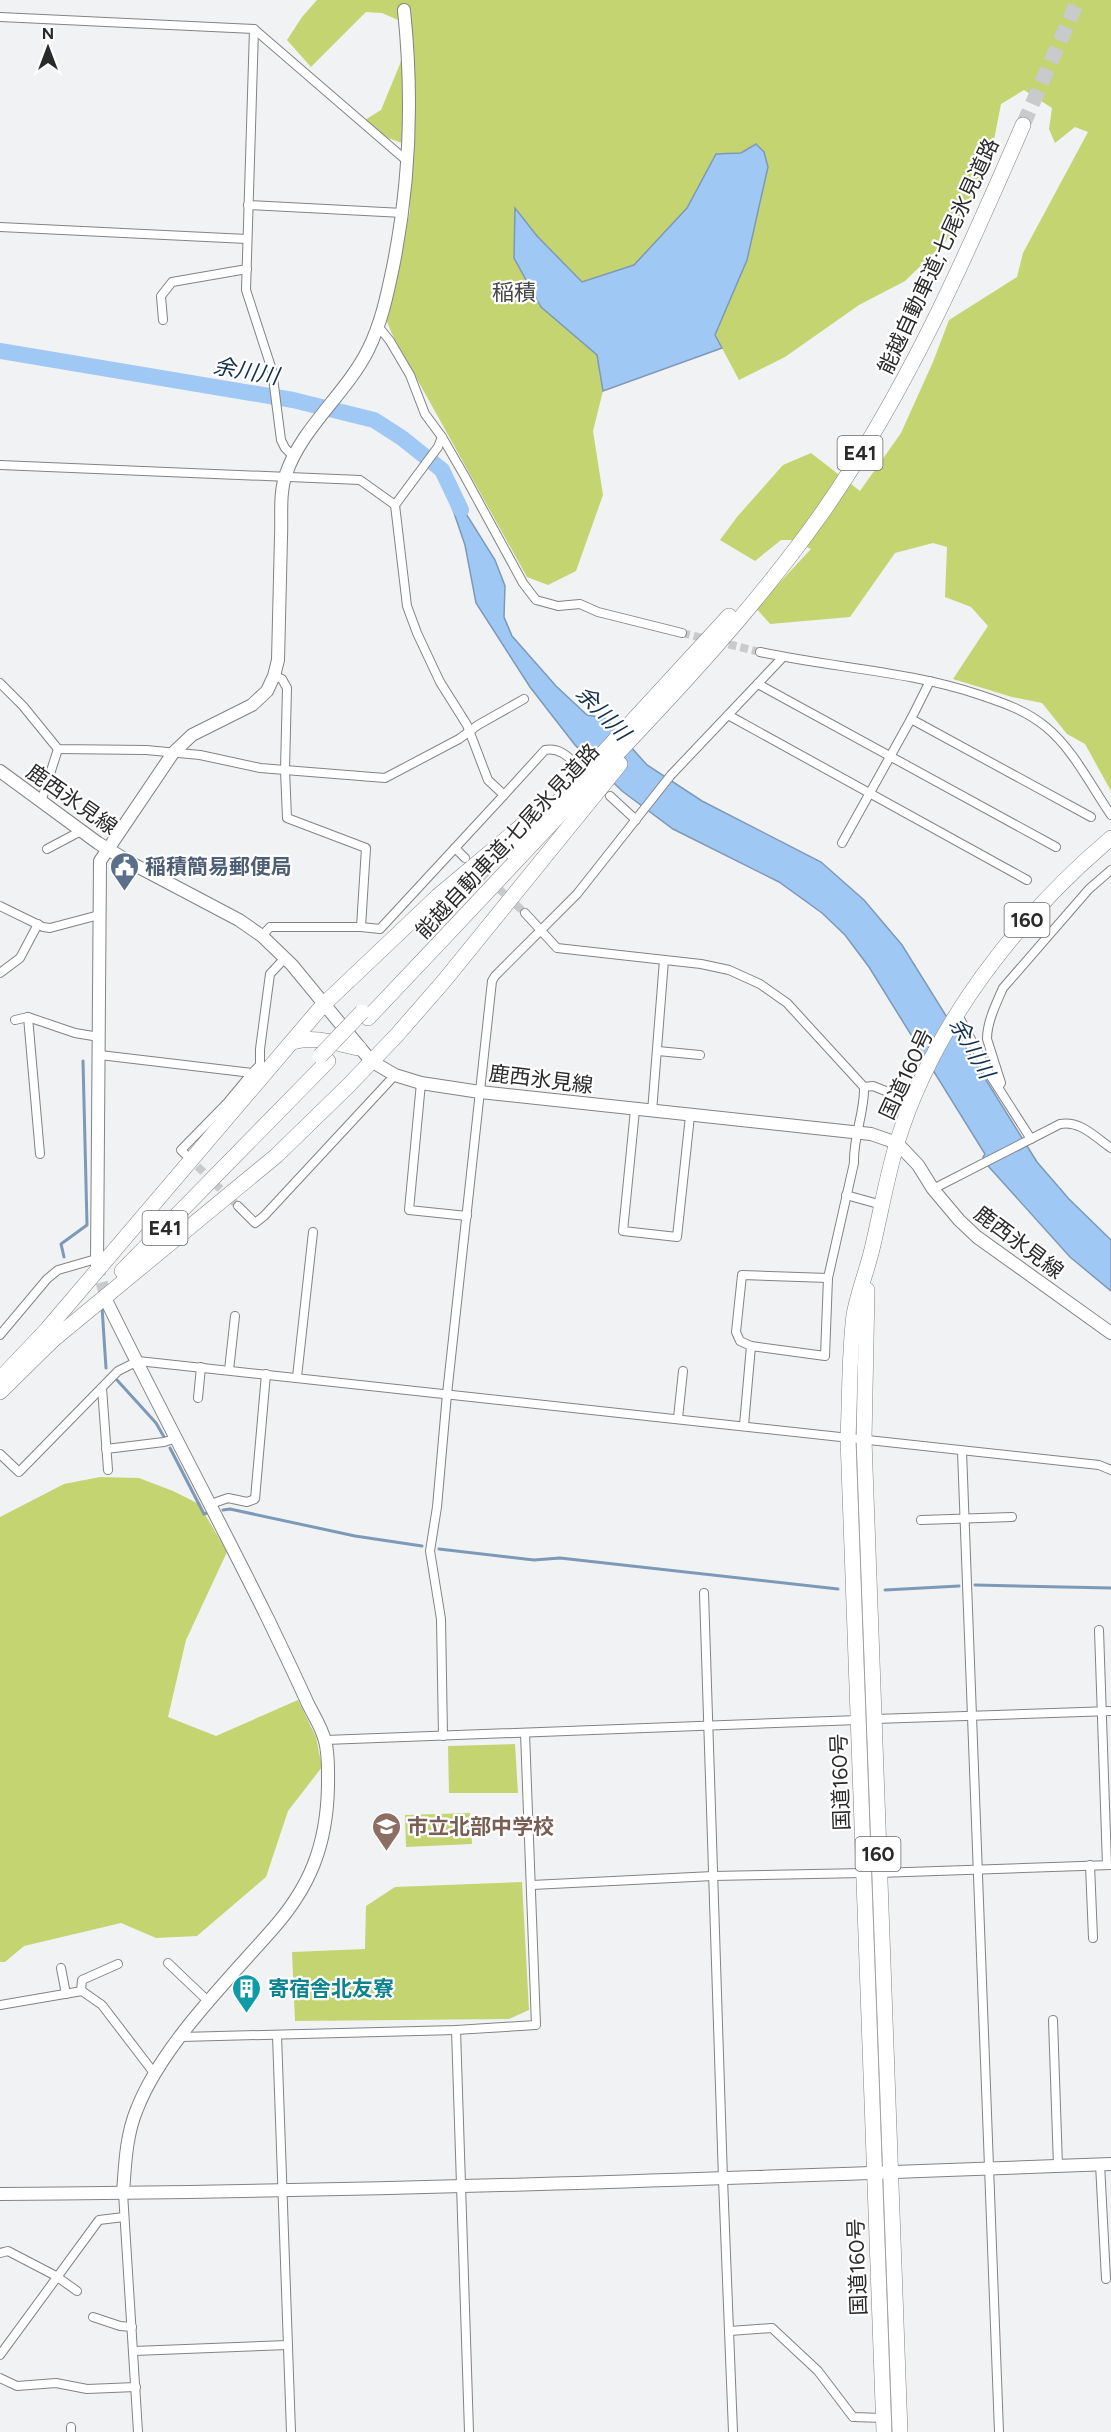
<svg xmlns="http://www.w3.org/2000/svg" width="1111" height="2432" viewBox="0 0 1111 2432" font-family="Figtree,'Noto Sans JP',sans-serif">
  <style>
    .green { fill: #c4d471 }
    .water { fill: #a0c8f5; stroke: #7d99b8; stroke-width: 1.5 }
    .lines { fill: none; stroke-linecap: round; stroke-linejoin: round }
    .stream { stroke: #7d99b8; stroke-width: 3 }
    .river { stroke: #a0c8f5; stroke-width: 16 }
    .street-tunnel { stroke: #c9cacb; stroke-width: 8; stroke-dasharray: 8 4; stroke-linecap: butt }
    .secondary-tunnel { stroke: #c9cacb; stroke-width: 12; stroke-dasharray: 12 6; stroke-linecap: butt }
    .highway-tunnel { stroke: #c9cacb; stroke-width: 15; stroke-dasharray: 15 8; stroke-linecap: butt }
    .street-casing { stroke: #828384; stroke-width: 10 }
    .secondary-casing { stroke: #828384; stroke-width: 14 }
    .highway-casing { stroke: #828384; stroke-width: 16 }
    .street { stroke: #fff; stroke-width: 8 }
    .secondary { stroke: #fff; stroke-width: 12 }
    .highway { stroke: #fff; stroke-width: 15 }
    .highway-bridge-casing { stroke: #828384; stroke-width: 16; stroke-linecap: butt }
    .highway-bridge { stroke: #fff; stroke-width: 15 }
    .labels { text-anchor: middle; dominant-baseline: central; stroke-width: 4.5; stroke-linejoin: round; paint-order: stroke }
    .shield { fill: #fff; stroke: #6a6a6a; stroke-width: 1.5 }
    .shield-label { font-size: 20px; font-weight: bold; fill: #2a2a2a }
    .street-label { font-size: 21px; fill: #2a2a2a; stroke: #fff }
    .service-label { font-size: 21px; font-weight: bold; fill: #4e5e75; stroke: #fff; text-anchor: start }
    .education-label { font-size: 21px; font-weight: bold; fill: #785e54; stroke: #fff; text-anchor: start }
    .culture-label { font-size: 21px; font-weight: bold; fill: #0d838f; stroke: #fff; text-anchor: start }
    .neighbourhood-label { font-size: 22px; fill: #474748; stroke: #fff }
    .water-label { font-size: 22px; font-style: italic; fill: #122f4c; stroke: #fff }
  </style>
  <rect width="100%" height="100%" fill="#f1f2f3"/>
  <g class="green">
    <polygon points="317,0 1111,0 1111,791 1085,744 1067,734 1042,703 1012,697 953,679 988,626 971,607 945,597 947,547 933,543 895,553 850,617 770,624 756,608 811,549 791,540 781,540 755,561 720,540 737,517 783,465 811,453 860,491 901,433 933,362 949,320 1017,277 1023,253 1088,132 1075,127 1055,143 1049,129 1052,108 1024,90 1001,104 993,145 975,194 949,238 905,281 859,305 785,357 739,380 715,335 747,260 755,144 741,153 716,154 687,208 634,265 582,282 537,236 515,209 514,258 541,307 597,355 603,391 593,431 603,495 576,571 548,585 527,577 392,334 381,307 401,256 410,210 405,144 385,137 365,120 381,110 400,64 403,53 398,20 382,13 366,12 311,67 287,40 302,17"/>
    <polygon points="100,1477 139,1478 173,1491 199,1504 227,1552 186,1640 168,1717 216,1736 298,1700 316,1737 322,1767 288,1811 266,1877 197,1936 156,1938 121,1923 24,1946 5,1962 0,1962 0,1517 64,1484"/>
    <polygon points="515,1744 518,1793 449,1793 448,1746"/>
    <polygon points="470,1813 472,1844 406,1847 405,1815"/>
    <polygon points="522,1882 529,2010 509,2019 295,2021 292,1952 365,1949 366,1906 395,1887"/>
  </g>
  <g class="water">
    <polygon points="756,144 764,152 768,167 747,260 715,335 722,348 603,391 597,355 541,307 514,258 515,208 537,236 582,282 634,265 687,208 716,154 741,153"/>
    <polygon points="440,472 495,560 505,586 504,617 512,636 556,686 587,715 605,718 647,765 702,801 821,862 864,900 902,945 1037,1162 1069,1199 1111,1240 1111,1291 1070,1257 989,1167 983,1157 985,1154 869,967 845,935 822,913 779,882 673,829 622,791 575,745 530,687 476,603 465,545"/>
  </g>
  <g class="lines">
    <g class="stream">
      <polyline points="64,1257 61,1244 87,1225 83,1061"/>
      <polyline points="102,1307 106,1368"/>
      <polyline points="117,1380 156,1423 164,1437"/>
      <polyline points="170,1448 204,1514 207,1513"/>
      <polyline points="223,1510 230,1509 355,1536 422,1546"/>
      <polyline points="439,1549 534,1560 560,1558 838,1589"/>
      <polyline points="975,1585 1111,1588"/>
      <polyline points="885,1590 959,1586"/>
    </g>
    <polyline class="river" points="0,351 293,400 374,420 402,438 442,470 461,510"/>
    <g class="street-tunnel">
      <polyline points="682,633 760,652"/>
      <polyline points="472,864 525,913"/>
      <polyline points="189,1158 238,1206"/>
    </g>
    <polyline class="secondary-tunnel" points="97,1265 107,1302"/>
    <polyline class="highway-tunnel" points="1023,125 1078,0"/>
    <defs>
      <g id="street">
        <polyline points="0,17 254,29 407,161"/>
        <polyline points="254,29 246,290 272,370 281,440 285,448 293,456"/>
        <polyline points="248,205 403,213"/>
        <polyline points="0,227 247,239"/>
        <polyline points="163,320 161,296 172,282 247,269"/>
        <polyline points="378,326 390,341 410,375 425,414 442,437 464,475 523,583 536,600 558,606 580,604 598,612 682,633"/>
        <polyline points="0,465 360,480 395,505"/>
        <path d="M760,652C834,668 909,671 980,695C1004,703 1027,711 1046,727C1073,749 1091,786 1111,815"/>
        <polyline points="274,676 282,679 287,688 285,770 287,818 366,848 361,927"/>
        <polyline points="930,681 911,719 1091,817"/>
        <polyline points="0,683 23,706 58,749 146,750 200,755 260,768 385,778 459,739 478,725 524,699"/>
        <polyline points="758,684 1056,847"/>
        <polyline points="728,715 1027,880"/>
        <path d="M504,795L545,750C562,747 571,760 583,771"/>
        <polyline points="610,796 636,820"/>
        <polyline points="41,802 58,749"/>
        <polyline points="842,843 911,719"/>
        <polyline points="455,848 465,858"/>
        <polyline points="47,849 81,831"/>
        <polyline points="0,906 43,927 50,928 99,915"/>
        <path d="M525,913L557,948L701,964L729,970L760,984L787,1003L864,1087C865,1112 853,1136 854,1163L828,1278L825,1356L751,1346L744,1425"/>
        <polyline points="262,936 270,927 361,927 380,929 504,795 488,780 467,725 440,682 417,633 407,606 395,505 438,447 442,437"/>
        <polyline points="0,973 20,958 38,924"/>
        <polyline points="958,1015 990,1075 1031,1139"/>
        <polyline points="28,1017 40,1154"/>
        <polyline points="15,1020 28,1017 75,1033 99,1037"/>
        <polyline points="658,1051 700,1055"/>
        <polyline points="100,1055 252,1073 227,1103 181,1150 187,1156"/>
        <polyline points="252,1073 260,1065 260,1049 270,974 285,958"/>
        <polyline points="421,1083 409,1210 467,1216"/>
        <polyline points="864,1087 873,1086 913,1102"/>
        <path d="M998,1087L1001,1083L987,1039C987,1022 996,1004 1003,988L1089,889L1111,870"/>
        <polyline points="635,1110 623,1231 677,1237 690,1116"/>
        <polyline points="652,1112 664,960"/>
        <path d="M933,1189L1060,1124C1080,1120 1095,1137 1111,1148"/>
        <polyline points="846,1195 882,1205"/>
        <polyline points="238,1206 255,1223 264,1216 395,1075"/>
        <polyline points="0,1335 47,1279 58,1270 96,1259"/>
        <polyline points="751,1346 740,1341 736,1332 742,1275 828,1278"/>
        <polyline points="229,1370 235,1316"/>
        <polyline points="297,1377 313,1232"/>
        <polyline points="102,1388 108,1470"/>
        <polyline points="198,1398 201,1367"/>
        <polyline points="678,1418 683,1371"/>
        <polyline points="106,1449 164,1442 177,1438"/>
        <polyline points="962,1451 999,2432"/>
        <polyline points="0,1454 19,1472 118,1371 138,1361 1099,1465 1111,1470"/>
        <polyline points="211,1504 228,1498 247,1502 255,1499 266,1374"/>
        <polyline points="921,1520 1012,1517"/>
        <polyline points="704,1593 723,2179 733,2432"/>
        <polyline points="1099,1630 1107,1865"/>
        <polyline points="875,1719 1111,1711"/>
        <polyline points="443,1736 441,1619 430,1551 437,1507 447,1394 492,981 495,976 577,894 671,775 783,657"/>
        <polyline points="325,1740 858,1720"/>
        <polyline points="1090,1865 1093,1938"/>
        <polyline points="878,1873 1111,1865"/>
        <polyline points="532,1885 713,1876 864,1873"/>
        <polyline points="168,1963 209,2002"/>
        <polyline points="61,1968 66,1994"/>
        <polyline points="81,1991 82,1980 118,1964"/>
        <polyline points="0,2005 82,1991 102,2005 154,2073"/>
        <polyline points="1053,2020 1058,2166"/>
        <polyline points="456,2030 469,2432"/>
        <polyline points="277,2035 291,2432"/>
        <polyline points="181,2037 456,2030 536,2025 525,1733"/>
        <polyline points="1100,2164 1106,2279"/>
        <polyline points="123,2193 138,2432"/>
        <polyline points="0,2253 8,2251 56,2276 77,2291"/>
        <polyline points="93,2317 120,2326 132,2327"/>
        <polyline points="730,2331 772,2328 818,2371 853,2417 883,2418"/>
        <polyline points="134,2351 288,2345"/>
        <polyline points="0,2355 99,2220 124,2217"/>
        <polyline points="0,2378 17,2386 56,2383 87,2389 136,2387"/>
        <polyline points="71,2427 71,2432"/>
      </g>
      <g id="secondary">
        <polyline points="0,771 98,843 131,863 239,920 262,936 292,965 371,1061 395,1075 421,1083 480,1092 871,1134 897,1143 918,1165 933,1189 959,1220 977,1237 1111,1333"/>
        <path d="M97,1265L100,861L173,753L192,735L252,705L267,691L274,676L278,660C279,619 280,578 281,537C282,517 279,493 286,474C302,427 346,394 368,350C381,324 387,296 393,267C410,183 413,96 404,10"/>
        <path d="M107,1302C159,1408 215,1512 267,1617C281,1646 295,1675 308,1704C314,1716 322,1728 325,1741C329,1755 328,1771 328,1786C327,1845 310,1888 270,1932C226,1982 161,2047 137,2109C126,2135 125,2165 123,2193"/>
        <path d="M0,2194C371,2192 741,2178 1111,2164"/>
      </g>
      <g id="highway">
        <polyline points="512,852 729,616"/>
        <path d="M368,1018C444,938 519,858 595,777C676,692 754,609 822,513C906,393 965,259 1023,125"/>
        <path d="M293,1042C314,1035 338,1044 359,1048"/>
        <polyline points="122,1271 328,1061"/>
        <polyline points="867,1290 864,1440 900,2432"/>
        <polyline points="49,1327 323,1005 438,896 537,813"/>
        <polyline points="54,1339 276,1156 348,1086 396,1036 444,981 620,764"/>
        <polyline points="0,1379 56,1320"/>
        <polyline points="0,1392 61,1332"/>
        <path d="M884,2432L848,1438C850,1398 849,1354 854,1315C858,1292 868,1268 873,1245C881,1211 887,1176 897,1143C933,1025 1018,917 1111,838"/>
      </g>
    </defs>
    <use href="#street" class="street-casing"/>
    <use href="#secondary" class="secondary-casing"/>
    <use href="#highway" class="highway-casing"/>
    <use href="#street" class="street"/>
    <use href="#secondary" class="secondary"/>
    <use href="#highway" class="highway"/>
    <defs>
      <polyline id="highway-bridge" points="320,1056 362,1012"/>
    </defs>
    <use href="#highway-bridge" class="highway-bridge-casing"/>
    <use href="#highway-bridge" class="highway-bridge"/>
  </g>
  <defs>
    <symbol id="civic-pin" viewBox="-11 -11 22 30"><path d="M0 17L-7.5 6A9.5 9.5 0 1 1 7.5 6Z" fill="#5c6f8a" stroke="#fff"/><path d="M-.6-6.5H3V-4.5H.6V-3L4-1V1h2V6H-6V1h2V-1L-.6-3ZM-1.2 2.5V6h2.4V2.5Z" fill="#fff"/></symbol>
    <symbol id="school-pin" viewBox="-11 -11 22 30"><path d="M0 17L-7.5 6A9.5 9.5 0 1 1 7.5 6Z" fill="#8d6e63" stroke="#fff"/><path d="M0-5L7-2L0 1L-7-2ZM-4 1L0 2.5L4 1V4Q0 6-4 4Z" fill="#fff"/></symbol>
    <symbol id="building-pin" viewBox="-11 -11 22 30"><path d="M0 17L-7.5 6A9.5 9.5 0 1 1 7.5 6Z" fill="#0f9aa8" stroke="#fff"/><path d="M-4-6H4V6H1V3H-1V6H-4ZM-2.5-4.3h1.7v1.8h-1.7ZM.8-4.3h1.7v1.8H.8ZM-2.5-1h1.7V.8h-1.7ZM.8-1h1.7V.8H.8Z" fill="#fff"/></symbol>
  </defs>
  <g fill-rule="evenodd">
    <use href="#civic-pin" x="108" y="850" width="33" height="45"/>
    <use href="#school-pin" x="370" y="1810" width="33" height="45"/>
    <use href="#building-pin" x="230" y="1972" width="33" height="45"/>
  </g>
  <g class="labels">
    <g class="shield">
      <rect x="837.5" y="436" width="45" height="34" rx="4.5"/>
      <rect x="1004.5" y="903" width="45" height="34" rx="4.5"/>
      <rect x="142.5" y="1211" width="45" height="34" rx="4.5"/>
      <rect x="855.5" y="1837" width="45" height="34" rx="4.5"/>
    </g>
    <g class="shield-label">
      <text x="860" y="453">E41</text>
      <text x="1027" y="920">160</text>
      <text x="165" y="1228">E41</text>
      <text x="878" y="1854">160</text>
    </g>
    <g class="street-label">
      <text transform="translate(938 256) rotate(-65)">能越自動車道;七尾氷見道路</text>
      <text transform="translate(72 799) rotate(35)">鹿西氷見線</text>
      <text transform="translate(507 841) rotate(-47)">能越自動車道;七尾氷見道路</text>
      <text transform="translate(906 1074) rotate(-65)">国道160号</text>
      <text transform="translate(541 1079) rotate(7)">鹿西氷見線</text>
      <text transform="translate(1019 1242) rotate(37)">鹿西氷見線</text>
      <text transform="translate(840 1782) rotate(-92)">国道160号</text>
      <text transform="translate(857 2267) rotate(-92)">国道160号</text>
    </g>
    <g class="service-label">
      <text x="145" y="866">稲積簡易郵便局</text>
    </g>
    <g class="education-label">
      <text x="407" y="1826">市立北部中学校</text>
    </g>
    <g class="culture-label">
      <text x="268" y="1988">寄宿舎北友寮</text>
    </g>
    <g class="neighbourhood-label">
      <text x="514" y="292">稲積</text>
    </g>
    <g class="water-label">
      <text transform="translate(246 371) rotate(10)">余川川</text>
      <text transform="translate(603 713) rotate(46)">余川川</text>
      <text transform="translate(972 1048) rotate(60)">余川川</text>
    </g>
  </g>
  <g transform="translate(48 48)" stroke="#ffffff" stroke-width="4.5" paint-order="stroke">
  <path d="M0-4.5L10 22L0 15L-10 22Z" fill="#2a2a2a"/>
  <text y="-9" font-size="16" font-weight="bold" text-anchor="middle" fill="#2a2a2a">N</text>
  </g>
</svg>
